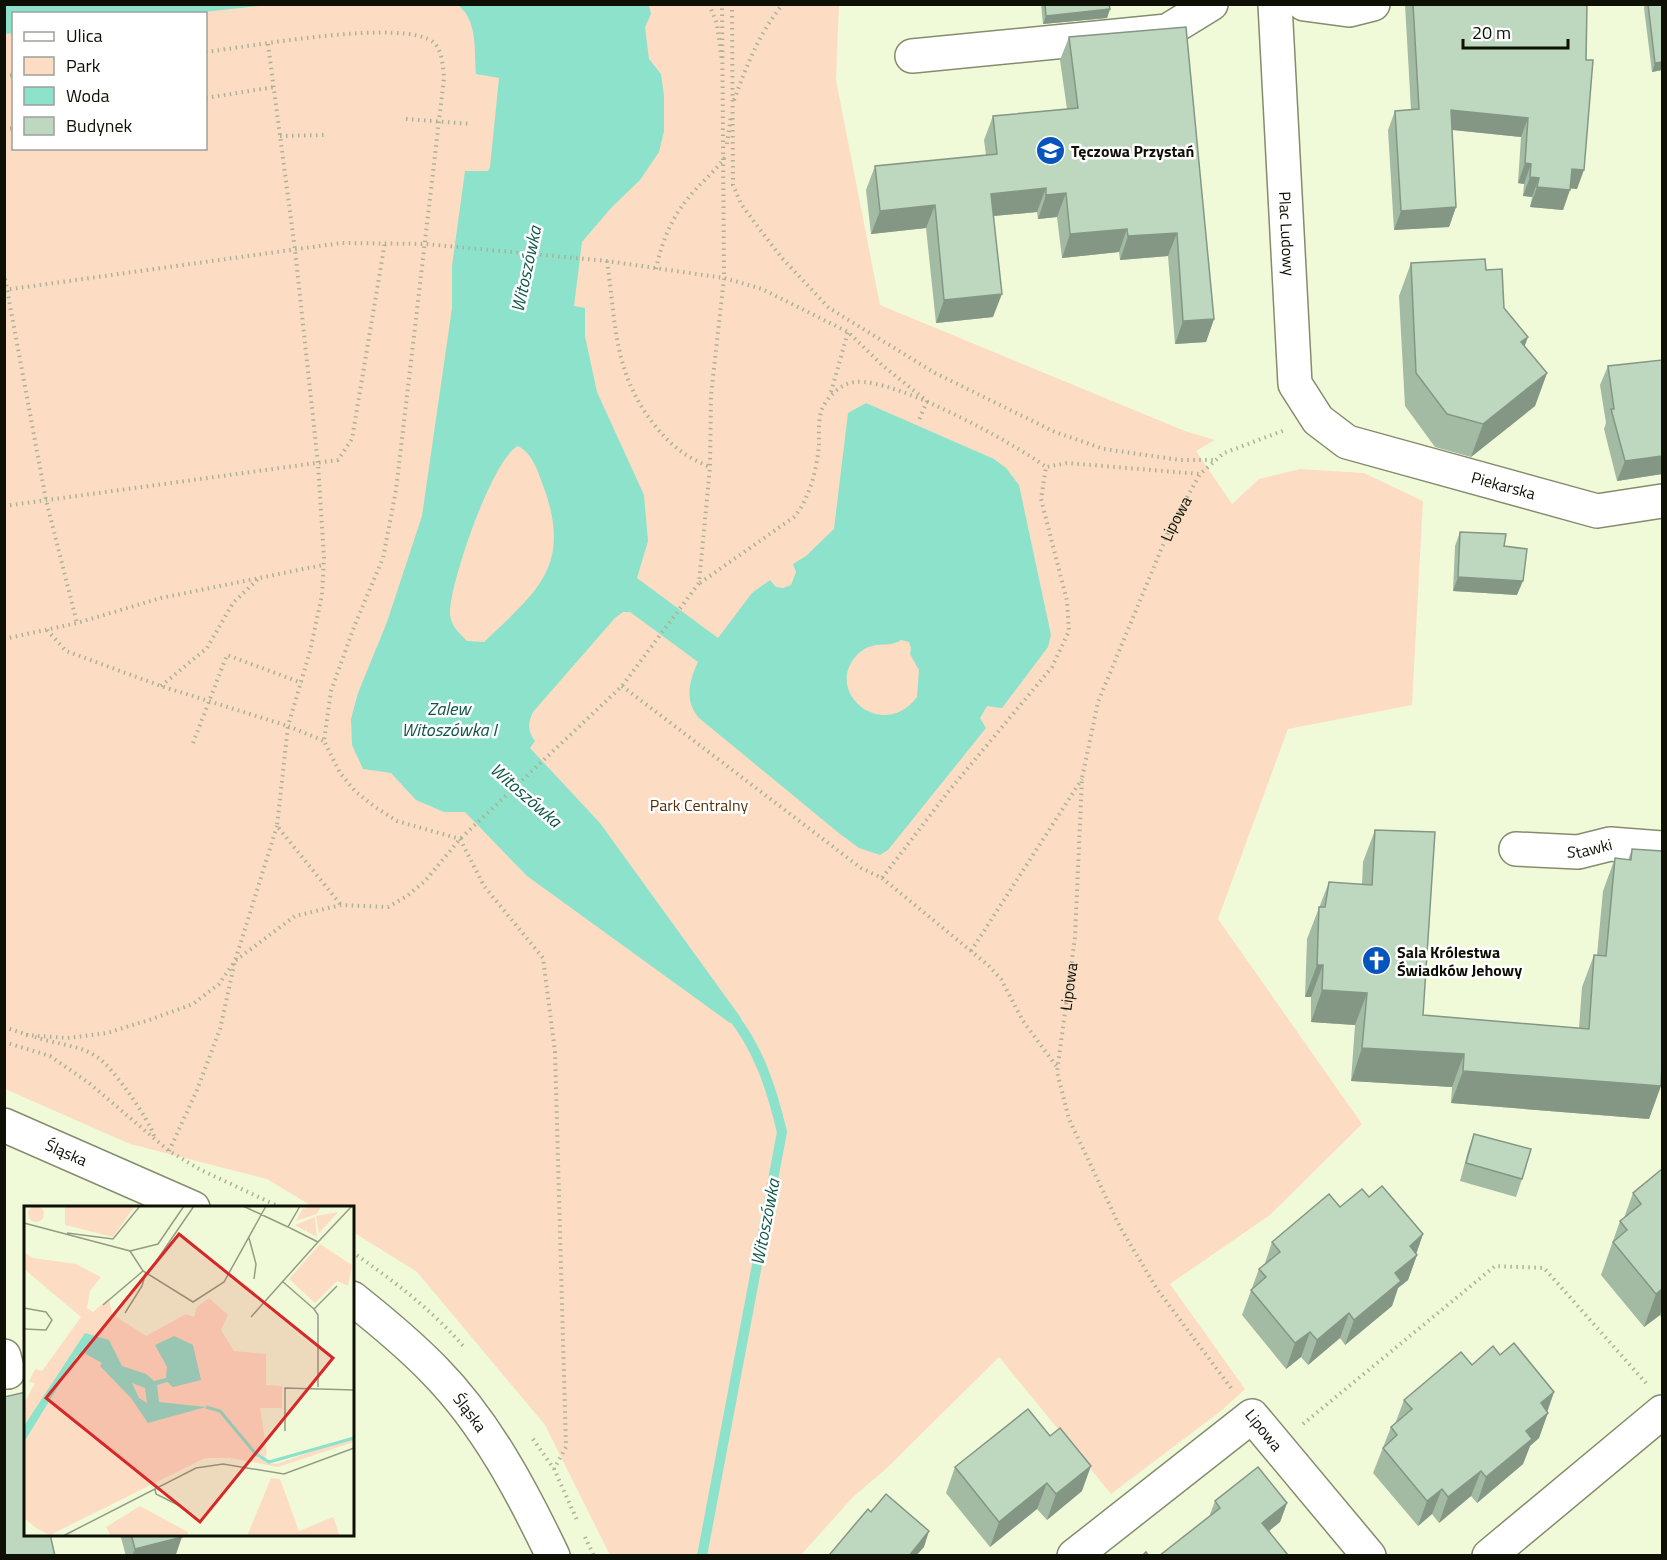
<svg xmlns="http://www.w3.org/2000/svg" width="1667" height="1560" viewBox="0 0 1667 1560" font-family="'Titillium Web',sans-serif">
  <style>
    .green { fill: #fcddc4; fill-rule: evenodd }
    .water { fill: #8de2cb; fill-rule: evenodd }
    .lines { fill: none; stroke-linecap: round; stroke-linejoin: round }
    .stream { stroke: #8de2cb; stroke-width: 10 }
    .minor-casing { stroke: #858c6e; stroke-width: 36 }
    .path { stroke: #abb297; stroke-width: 4; stroke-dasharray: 1.5 4.5; stroke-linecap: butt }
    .minor { stroke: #fff; stroke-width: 33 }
    .wall { fill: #a3baa3 }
    .shaded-wall { fill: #849785 }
    .building { fill: #bdd8be; stroke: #849785; stroke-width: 1.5 }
    .labels { text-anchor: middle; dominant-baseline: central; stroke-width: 5; stroke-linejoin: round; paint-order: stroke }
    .poi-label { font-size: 16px; font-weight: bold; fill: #0e1005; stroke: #fff; text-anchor: start }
    .street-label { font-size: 16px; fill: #0e1005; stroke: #fff }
    .park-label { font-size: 16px; fill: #54300a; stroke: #fff }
    .water-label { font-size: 18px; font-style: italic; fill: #115748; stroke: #fff }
    .inset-river { fill: none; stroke: #8de2cb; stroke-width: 3 }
    .inset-road { fill: none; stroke: #969c84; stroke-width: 1.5 }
    .view { fill: #d62828; fill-opacity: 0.15; stroke: #d62828; stroke-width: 3 }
    .inset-edge { fill: none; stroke: #0e1005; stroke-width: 3 }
  </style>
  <rect width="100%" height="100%" fill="#f1fad8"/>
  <path class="green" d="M5,5H839L836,80L880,305L1185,431L1215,440L1196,451L1232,504L1259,479L1300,469L1364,473L1423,501L1412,705L1288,729L1218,919L1362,1124L1270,1215L1170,1284L1245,1389L1221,1411L1111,1494L999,1357L887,1468L853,1497L801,1555H610L545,1425L417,1272L353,1232L352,1208L313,1207L267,1179L130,1144L5,1089ZM14,14H206V148H14Z"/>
  <g class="water">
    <polygon points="4,5 5,4 268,5 186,14 14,14 13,33 5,34"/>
    <path d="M458,5H649L651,14L645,27L649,59L661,74L664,95V131L659,152L640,180L611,208L582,242L574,306L585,308V336L597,392L644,495L648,541L637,578L718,638L752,593L770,580L776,587L783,588L791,585L796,572L793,564L806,556L834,529L848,413L866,403L994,459L1006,468L1019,485L1051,635L1048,647L1002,708L987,706L980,718L986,728L888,850L880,855L859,848L840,834L699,718C684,701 689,681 698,662L630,612H623L615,618L533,712C528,723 527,730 535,741L530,748L600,823L741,1018L739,1023H730L527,876L465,812H444L416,800L391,773L363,769L352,745L351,719L358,693L387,622L422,516L452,308V266L465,171H488L490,167L499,78L476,74C474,50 478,21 458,5ZM518,446C534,455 538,472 544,488C572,567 537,591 484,642L467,641C459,633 451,626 450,614C449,585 492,459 518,446ZM901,640L909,642L911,648L910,654L919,670L917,697C883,743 821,691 858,654C873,639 889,649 901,640Z"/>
  </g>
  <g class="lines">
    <path class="stream" d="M702,1556L782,1132C772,1090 759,1048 730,1013"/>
    <defs>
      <g id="minor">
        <path id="s2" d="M1275,4L1295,384L1318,420L1347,442L1597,511L1662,501"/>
        <polyline points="1304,4 1349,10 1373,4"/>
        <polyline points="912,56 1167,31 1211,4"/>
        <path id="s3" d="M1516,849L1578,852L1610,844L1662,848"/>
        <path id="s4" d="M4,1125L193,1208"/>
        <path id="s5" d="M352,1298C381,1321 409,1344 435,1371C486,1423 522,1491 553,1556"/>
        <polyline points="4,1356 8,1372"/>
        <polyline points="1074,1556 1252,1416 1369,1556"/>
        <polyline points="1489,1556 1662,1412"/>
      </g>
    </defs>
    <use href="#minor" class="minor-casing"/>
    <g class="path">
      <polyline points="709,4 717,24 722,62"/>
      <polyline points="732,4 733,185 741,204 761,231 782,258 829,308 935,373 1055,432 1104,449 1180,460 1217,460"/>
      <polyline points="268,44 295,250 318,464 324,558 322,595 310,651 288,726 324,741"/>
      <path d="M206,52C248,47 406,17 434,43C442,50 443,67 444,78L396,490L383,558L354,627L331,691L324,741L340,773L355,791L375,807L397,821L460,839L484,886L543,958L555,1052L566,1447L554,1469"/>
      <polyline points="4,76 14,75"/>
      <polyline points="206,98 274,87"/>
      <path d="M734,100C747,65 759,33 783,4"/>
      <polyline points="406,119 471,124"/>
      <polyline points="4,129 14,128"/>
      <polyline points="280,136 324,135"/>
      <polyline points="727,144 731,116"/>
      <path d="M607,261C616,322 613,372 653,423C669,444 685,457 710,467"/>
      <path d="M656,269C663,237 673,214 696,189C705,179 717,169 725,157"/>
      <polyline points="4,273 46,500 77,623"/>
      <polyline points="4,290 341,243 426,244 607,261 724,278 762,289 848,332 882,365 927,401 919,420"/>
      <polyline points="831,392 848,332"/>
      <polyline points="4,506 338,460 352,439 385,242"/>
      <path d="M700,583L794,517C809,500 817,469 819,445C819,434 818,419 822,409C828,396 841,383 856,382C895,378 1014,443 1046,467"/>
      <polyline points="47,630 66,651 161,686 288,726 277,826 341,905"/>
      <polyline points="4,639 77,623 161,598 323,565"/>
      <polyline points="161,686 207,648 233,603 259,578"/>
      <polyline points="622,686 861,868 882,878 948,792 1052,667 1069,631 1067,601 1041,499 1046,467 1067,463 1200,474"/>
      <polyline points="193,743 227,655 302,683"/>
      <polyline points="882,878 988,965 1001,979 1023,1021 1057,1067"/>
      <polyline points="971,951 1082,779"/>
      <polyline points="4,1027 28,1035"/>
      <polyline points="26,1035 67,1038 107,1033 152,1019 193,1004 219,984 235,961 295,916 341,905 388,907 407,896 425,881 460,839 622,686 699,583 710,467 711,395 724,278 722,4"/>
      <path d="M35,1037C55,1044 80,1045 97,1057C112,1066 149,1119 154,1136"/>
      <polyline points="4,1042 50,1056 89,1083 169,1151 199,1169 282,1208"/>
      <polyline points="169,1151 197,1090 220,1029 235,961 277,826"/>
      <path d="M352,1252C393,1280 432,1310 464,1347"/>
      <path id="s1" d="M1231,1388L1157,1289L1120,1227L1069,1119L1057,1072L1075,937L1082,778L1098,702L1170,528L1200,474L1224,453L1285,430"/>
      <polyline points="1303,1424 1495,1266 1544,1268 1646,1383"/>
      <polyline points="533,1439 554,1469 577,1520"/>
      <polyline points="585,1537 594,1556"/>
    </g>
    <use href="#minor" class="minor"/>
  </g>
  <g class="wall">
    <polygon points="1041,4 1109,4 1110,9 1107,18 1043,24"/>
    <polygon points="1405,4 1587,4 1577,189 1570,188 1563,210 1530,207 1532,197 1523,196 1524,184 1518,183 1521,137 1452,130 1456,207 1449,227 1394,230 1388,130 1395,111 1411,110"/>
    <polygon points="1645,4 1662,4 1662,70 1652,72 1644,8"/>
    <polygon points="1186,27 1214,319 1206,342 1175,344 1168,256 1120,260 1119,252 1062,258 1057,217 1038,219 1037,212 993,216 993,317 936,323 926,228 871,234 866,190 875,166 986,155 984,140 993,116 1067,109 1060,60 1069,37"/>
    <polygon points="1411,263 1486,270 1504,308 1525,346 1547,373 1535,406 1471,457 1435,447 1405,406 1399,296"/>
    <polygon points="1662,360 1662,474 1617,481 1604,429 1606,423 1600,385 1608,366"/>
    <polygon points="1460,532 1504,546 1517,595 1453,591 1455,546"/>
    <polygon points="1375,830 1423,1015 1579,1028 1582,987 1594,955 1597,955 1603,891 1615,858 1628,860 1632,849 1662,851 1662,1075 1649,1119 1451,1103 1452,1087 1351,1081 1355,1025 1311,1022 1311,997 1305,997 1307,939 1329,882 1362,884 1363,862"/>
    <polygon points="1474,1134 1522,1179 1516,1197 1460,1181 1468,1151"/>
    <polygon points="1662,1169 1662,1319 1660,1315 1644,1327 1601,1275 1620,1221 1624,1218 1633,1193"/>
    <polygon points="1369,1197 1423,1234 1416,1254 1417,1255 1408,1280 1398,1288 1392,1306 1345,1345 1340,1338 1308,1365 1301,1357 1286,1369 1242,1315 1259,1269 1264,1266 1272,1242 1340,1207"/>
    <polygon points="1500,1355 1554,1392 1539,1438 1530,1446 1523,1464 1477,1503 1471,1496 1439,1523 1432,1514 1418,1526 1373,1473 1391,1427 1395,1424 1404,1400 1472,1365"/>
    <polygon points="1028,1409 1082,1491 1047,1520 1037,1509 990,1547 946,1493 955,1467"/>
    <polygon points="1215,1501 1287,1503 1280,1522 1269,1531 1209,1517"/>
    <polygon points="120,1534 182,1534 176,1554 172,1556 126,1556"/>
  </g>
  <g class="shaded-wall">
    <polygon points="1110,9 1107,18 1043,24 1046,16"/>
    <polygon points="1662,62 1662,70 1652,72 1655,63"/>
    <polygon points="1451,110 1528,118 1521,137 1444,129"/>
    <polygon points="1525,163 1531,164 1524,184 1518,183"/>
    <polygon points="1572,169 1584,170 1577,189 1565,188"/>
    <polygon points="1530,177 1539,178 1532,197 1523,196"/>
    <polygon points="1537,187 1570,190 1563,210 1530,207"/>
    <polygon points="1046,188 1037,212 982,217 991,194"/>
    <polygon points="1066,193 1057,217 1038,219 1046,195"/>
    <polygon points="935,205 926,228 871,234 880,211"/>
    <polygon points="1456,207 1449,227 1394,230 1401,211"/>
    <polygon points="1127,229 1119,252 1062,258 1070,234"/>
    <polygon points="1177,233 1168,256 1120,260 1128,236"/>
    <polygon points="1002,294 993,317 936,323 944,300"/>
    <polygon points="1214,319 1206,342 1175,344 1183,321"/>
    <polygon points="1528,337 1516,370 1521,342"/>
    <polygon points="1547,373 1535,406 1471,457 1483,424"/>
    <polygon points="1662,456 1662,474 1617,481 1625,461"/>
    <polygon points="1458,577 1523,581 1517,595 1453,591"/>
    <polygon points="1317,965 1323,965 1311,997 1305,997"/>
    <polygon points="1322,990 1367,993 1355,1025 1311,1022"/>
    <polygon points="1362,1048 1464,1054 1452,1087 1351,1081"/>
    <polygon points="1463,1071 1661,1086 1649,1119 1451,1103"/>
    <polygon points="1423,1234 1415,1257 1417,1255 1408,1280 1398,1288 1392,1306 1345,1345 1354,1320 1395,1273 1410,1246"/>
    <polygon points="1662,1289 1662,1307 1660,1315 1644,1327 1656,1294"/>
    <polygon points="1349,1313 1340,1338 1308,1365 1317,1340"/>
    <polygon points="1310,1332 1301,1357 1286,1369 1295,1343"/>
    <polygon points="1554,1392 1546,1414 1548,1413 1539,1438 1530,1446 1523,1464 1477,1503 1486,1477 1526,1431 1541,1403"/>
    <polygon points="1091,1466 1082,1491 1047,1520 1056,1494"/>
    <polygon points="1481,1471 1471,1496 1439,1523 1448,1497"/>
    <polygon points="1047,1483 1037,1509 990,1547 999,1522"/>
    <polygon points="1442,1489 1432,1514 1418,1526 1427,1501"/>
    <polygon points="1287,1503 1280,1522 1255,1542 1262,1523"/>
    <polygon points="929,1531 924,1547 916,1556 909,1556"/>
    <polygon points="182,1537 176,1554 172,1556 132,1556 135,1549"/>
  </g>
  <g class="building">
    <polygon points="1045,4 1109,4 1110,9 1046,16"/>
    <polygon points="1413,4 1587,4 1586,60 1593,60 1584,170 1572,169 1570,190 1537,187 1539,178 1530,177 1531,164 1525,163 1528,118 1451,110 1456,207 1401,211 1395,111 1419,109"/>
    <polygon points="1648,4 1662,4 1662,62 1655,63"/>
    <polygon points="1186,27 1214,319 1183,321 1177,233 1128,236 1127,229 1070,234 1066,193 1046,195 1046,188 991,194 1002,294 944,300 935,205 880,211 875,166 997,154 993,116 1078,108 1069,37"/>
    <polygon points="1485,259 1486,270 1502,269 1504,308 1528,337 1521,342 1547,373 1483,424 1447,414 1416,373 1411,263"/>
    <polygon points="1662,360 1662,456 1625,461 1611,409 1614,409 1608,366"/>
    <polygon points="1460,532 1506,534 1504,546 1527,549 1523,581 1458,577"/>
    <polygon points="1375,830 1435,832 1423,1015 1589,1029 1594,955 1606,956 1615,858 1631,860 1632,849 1662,851 1662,1064 1661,1086 1463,1071 1464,1054 1362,1048 1367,993 1322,990 1323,965 1317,965 1319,907 1325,907 1329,882 1372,885"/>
    <polygon points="1474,1134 1531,1149 1522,1179 1466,1163"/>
    <polygon points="1662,1169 1662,1289 1656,1294 1613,1242 1627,1230 1620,1221 1641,1204 1633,1193"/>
    <polygon points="1382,1186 1423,1234 1410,1246 1417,1255 1395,1273 1401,1281 1354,1320 1349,1313 1317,1340 1310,1332 1295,1343 1251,1290 1266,1277 1259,1269 1280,1252 1272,1242 1329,1194 1340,1207 1362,1189 1369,1197"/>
    <polygon points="1514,1343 1554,1392 1541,1403 1548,1413 1526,1431 1532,1439 1486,1477 1481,1471 1448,1497 1442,1489 1427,1501 1383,1448 1397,1435 1391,1427 1412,1409 1404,1400 1461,1352 1472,1365 1493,1346 1500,1355"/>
    <polygon points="26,1392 26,1534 50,1534 55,1556 4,1556 4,1397"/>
    <polygon points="1028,1409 1050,1436 1060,1428 1091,1466 1056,1494 1047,1483 999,1522 955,1467"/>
    <polygon points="1258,1467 1287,1503 1262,1523 1288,1555 1159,1556 1220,1508 1215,1501"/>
    <polygon points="886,1494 929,1531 909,1556 831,1556 830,1554 868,1509 871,1512"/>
    <polygon points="131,1534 182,1534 182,1537 135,1549"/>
    <polygon points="1146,1552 1149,1556 1142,1556"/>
  </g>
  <defs>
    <symbol id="school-disc" viewBox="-11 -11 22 22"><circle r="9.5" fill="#0654be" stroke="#fff"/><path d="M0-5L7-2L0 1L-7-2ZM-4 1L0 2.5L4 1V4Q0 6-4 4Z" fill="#fff"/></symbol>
    <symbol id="church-disc" viewBox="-11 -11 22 22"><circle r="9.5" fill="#0654be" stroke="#fff"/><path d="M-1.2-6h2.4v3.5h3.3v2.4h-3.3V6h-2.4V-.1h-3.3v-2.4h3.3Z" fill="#fff"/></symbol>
  </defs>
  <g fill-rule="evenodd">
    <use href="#school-disc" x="1034" y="134" width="33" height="33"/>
    <use href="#church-disc" x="1360" y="944" width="33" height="33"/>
  </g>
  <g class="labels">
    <g class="poi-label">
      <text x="1071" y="151">Tęczowa Przystań</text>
      <text x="1397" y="952">Sala Królestwa<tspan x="1397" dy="18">Świadków Jehowy</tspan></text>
    </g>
    <g class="street-label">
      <text stroke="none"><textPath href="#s2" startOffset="230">Plac Ludowy</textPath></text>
      <text stroke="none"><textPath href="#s2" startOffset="622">Piekarska</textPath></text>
      <text stroke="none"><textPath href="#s1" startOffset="936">Lipowa</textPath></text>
      <text stroke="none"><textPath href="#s3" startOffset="74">Stawki</textPath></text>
      <text stroke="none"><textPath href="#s1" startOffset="450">Lipowa</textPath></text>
      <text stroke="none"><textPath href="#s4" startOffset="68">Śląska</textPath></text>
      <text stroke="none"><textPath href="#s5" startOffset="165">Śląska</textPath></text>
      <text transform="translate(1264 1430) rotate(51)">Lipowa</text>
    </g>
    <g class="park-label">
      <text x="699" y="805">Park Centralny</text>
    </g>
    <g class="water-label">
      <text transform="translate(526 269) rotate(-78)">Witoszówka</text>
      <text x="449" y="708">Zalew<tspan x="449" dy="21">Witoszówka I</tspan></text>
      <text transform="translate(526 795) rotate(41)">Witoszówka</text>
      <text transform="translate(765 1222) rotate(-79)">Witoszówka</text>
    </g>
  </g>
  <g transform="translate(24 1206)">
    <rect width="330" height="330" fill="#f1fad8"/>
    <path d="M4 8a8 8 0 1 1 16 0a8 8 0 1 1-16 0ZM41,0H111L89,31L41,19ZM280,0H297L293,8L272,15L279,2L283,4ZM314,6L295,27L292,10ZM291,11L293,31L282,25L283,22L281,25L271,19ZM296,38L328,59L327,65L324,80L313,75L291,97L265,73ZM0,46L9,52L52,58L77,71L66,85L63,102L69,106L85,92L88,108L122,130L162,108L170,111L172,102L185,92L204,109L197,124L210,145L242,148V179L258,180V202H236L243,247L240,255L243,257L253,258L319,234L330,233V236L254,261L206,252H181L26,329L12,322L0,312V197L11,177L5,176L11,163L18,165L57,111L0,63ZM247,272L256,273L275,325L309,311L316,330H223ZM116,300L164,326L163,330H87L82,321Z" fill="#fcddc4"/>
    <path d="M61,127L85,134L98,160L122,168L130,175L142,172L143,161L131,139L150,130L169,139L177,174L149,181L143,176L133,179L135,196L182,201L124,217L107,192L76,160L78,157L60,147L53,150L0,236V220ZM108,177L121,182L123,197L115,192Z" fill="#8de2cb" fill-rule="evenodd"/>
    <path class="inset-river" d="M182,201L196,205L231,247L245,256L330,232"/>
    <path class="inset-road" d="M219,0L264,21M276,0L264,21L294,36L328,0M0,17L106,45L119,65L169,96L200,76L242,0M43,27L89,33L116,0M225,32L232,58L230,73M106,45L134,38L160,0M124,67L170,0M258,75L290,103M79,99L119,65M0,102L22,106L28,114L22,124L0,123M101,107L118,80L122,66M227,111L294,36M294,181V109L290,103L313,80M261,225V182L330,184M131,283L132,288L158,301M39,330L172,262L199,258L260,268L330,242"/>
    <path class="view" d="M155,28L309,152L176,316L22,192Z"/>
    <rect width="330" height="330" class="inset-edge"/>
  </g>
  <rect width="1667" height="1560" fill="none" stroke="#0e1005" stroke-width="12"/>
  <rect x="12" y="12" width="195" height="138" fill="#ffffff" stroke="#9f9f9b" stroke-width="1.5"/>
  <rect x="24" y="32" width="30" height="9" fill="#ffffff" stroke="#9f9f9b" stroke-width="1.5"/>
  <text x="66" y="42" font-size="18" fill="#0e1005">Ulica</text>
  <rect x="24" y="57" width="30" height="18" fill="#fcddc4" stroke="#9f9f9b" stroke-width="1.5"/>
  <text x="66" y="72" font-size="18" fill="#0e1005">Park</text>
  <rect x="24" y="87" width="30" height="18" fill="#8de2cb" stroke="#9f9f9b" stroke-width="1.5"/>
  <text x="66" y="102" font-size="18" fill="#0e1005">Woda</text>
  <rect x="24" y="117" width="30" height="18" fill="#bdd8be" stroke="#9f9f9b" stroke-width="1.5"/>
  <text x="66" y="132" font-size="18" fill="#0e1005">Budynek</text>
  <path d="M1463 39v9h105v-9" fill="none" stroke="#0e1005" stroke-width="3"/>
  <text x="1472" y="39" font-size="18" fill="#0e1005" stroke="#ffffff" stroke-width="4.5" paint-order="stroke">20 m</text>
</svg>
